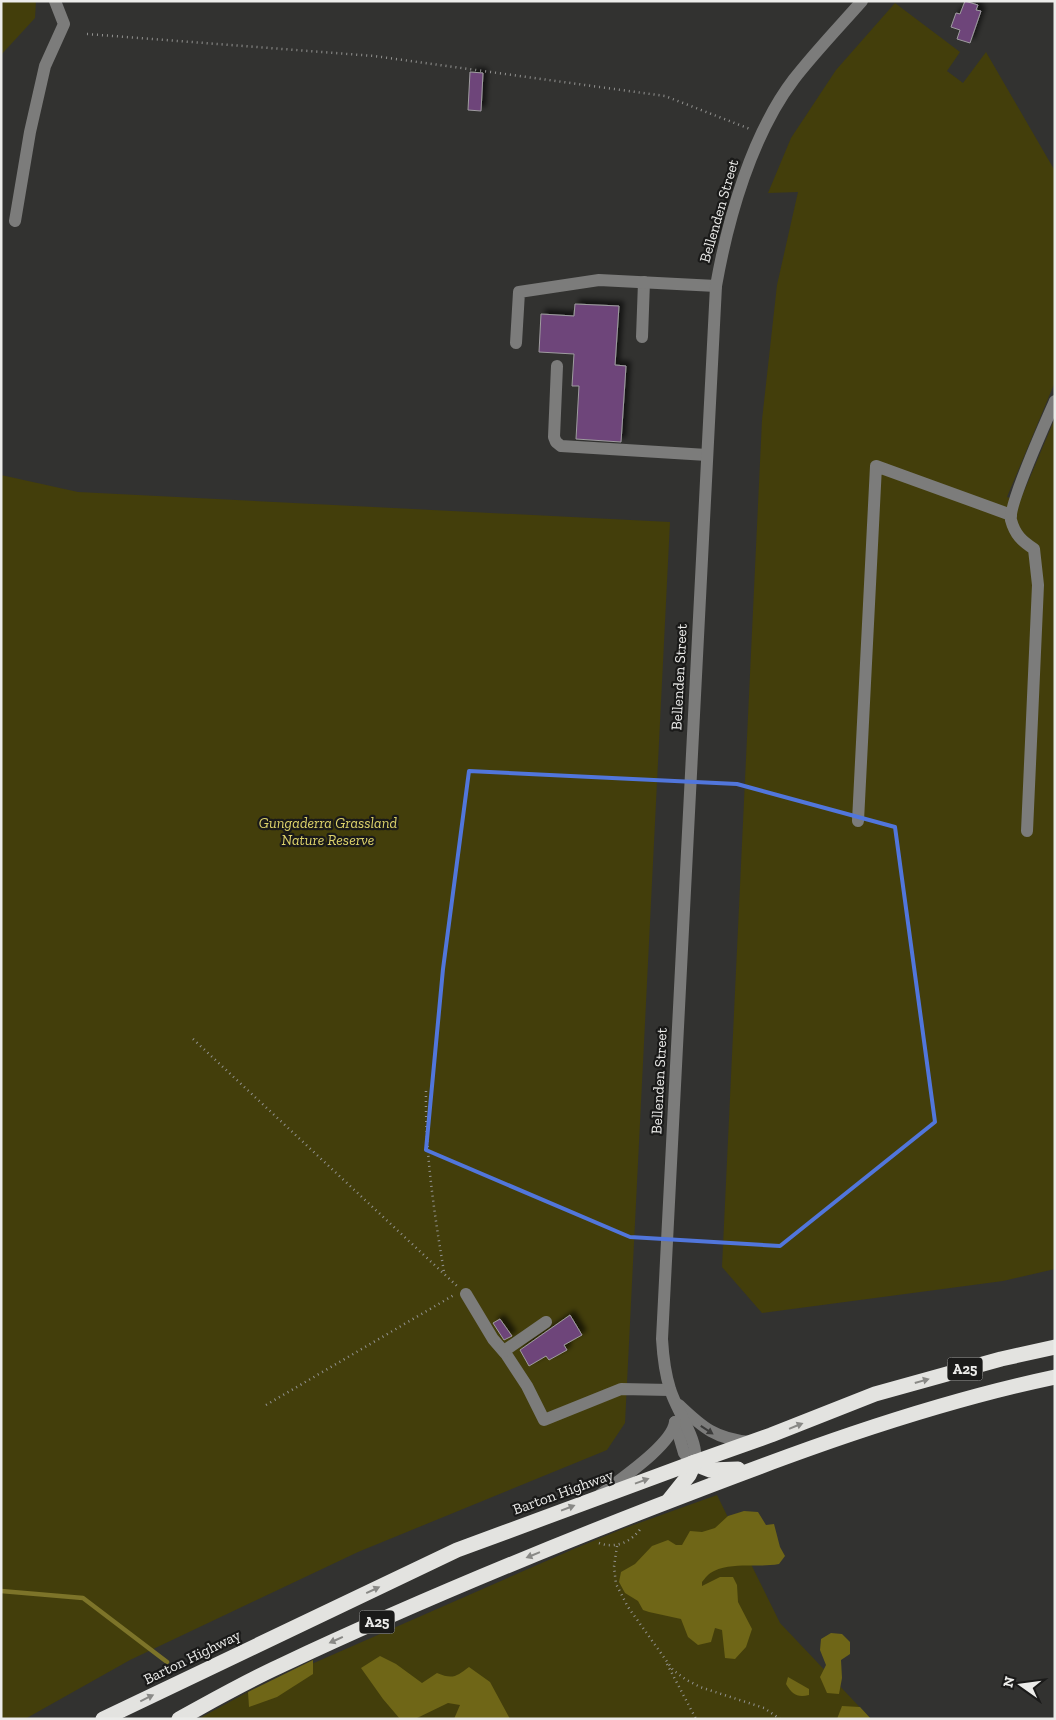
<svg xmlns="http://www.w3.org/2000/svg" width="1056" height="1720" viewBox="0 0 1056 1720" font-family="'Zilla Slab',serif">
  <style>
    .green { fill: #433e0b }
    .forest { fill: #6f6617 }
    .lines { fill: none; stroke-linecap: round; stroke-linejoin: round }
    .stream { stroke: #7d7429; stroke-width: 4.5 }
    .building { fill: #6e457a; stroke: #9e9c9f; filter: url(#shadow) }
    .path { stroke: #939391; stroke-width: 2.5; stroke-dasharray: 1 4; stroke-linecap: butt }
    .minor { stroke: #7c7c7b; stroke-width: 12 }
    .highway { stroke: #e3e3e0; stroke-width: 15 }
    .oneway { fill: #898986 }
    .oneway2 { fill: #3c3c3b }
    .marked { fill: none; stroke: #5176dc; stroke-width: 4; stroke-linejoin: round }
    .labels { text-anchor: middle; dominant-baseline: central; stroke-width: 4.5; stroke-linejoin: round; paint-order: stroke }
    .shield { fill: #1a1a19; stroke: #adadab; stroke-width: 1 }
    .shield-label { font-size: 14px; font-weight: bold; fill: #ececea }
    .street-label { font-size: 15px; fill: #ececea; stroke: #1a1a19 }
    .park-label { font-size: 15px; font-style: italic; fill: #ded36b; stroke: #1a1a19 }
  </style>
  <defs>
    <filter id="shadow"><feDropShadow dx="4.5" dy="-4.5" stdDeviation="2.5" flood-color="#0009"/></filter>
  </defs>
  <rect width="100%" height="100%" fill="#323230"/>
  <g class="green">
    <polygon points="1,1 36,1 35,18 1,55"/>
    <polygon points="895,3 960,52 947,71 963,83 986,52 1055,171 1055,382 1007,497 1020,501 1055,418 1055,1269 1003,1281 762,1313 722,1267 762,420 777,285 798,192 768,193 791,138 836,70"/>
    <polygon points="1,475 78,492 670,522 625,1423 607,1450 358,1552 130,1660 25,1719 1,1719"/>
    <polygon points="717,1495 780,1623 871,1719 198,1719 248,1692 576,1548 625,1528"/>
  </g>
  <g class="forest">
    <path d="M744,1511L758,1512L766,1525L774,1524L780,1547L785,1556L779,1564C757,1568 734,1562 714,1571C709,1573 705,1578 702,1582V1586L720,1577H733L737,1585L738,1602L752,1629L746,1647L735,1659L725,1658L722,1630L715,1628L711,1642L698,1645L688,1637L681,1619L649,1612L643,1610L638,1601L625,1593L619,1582L621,1572L635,1564L652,1546L668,1540L676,1545H682L690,1531L702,1532L715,1528L728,1516Z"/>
    <polygon points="831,1633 842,1634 850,1642 850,1654 841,1660 842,1678 839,1694 827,1693 820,1677 826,1665 820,1650 821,1639"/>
    <path d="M380,1656L396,1664L422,1683L437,1673C453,1680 457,1676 469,1667L490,1682L510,1719H454L460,1705L448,1703L415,1719H400L383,1699L361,1668Z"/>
    <polygon points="313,1660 313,1674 277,1697 249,1707 248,1692"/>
    <path d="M788,1677L809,1689V1695C797,1698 792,1694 786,1684Z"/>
    <polygon points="842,1706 860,1707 871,1719 837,1719"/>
  </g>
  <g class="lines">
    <polyline class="stream" points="1,1591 83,1598 167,1662"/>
  </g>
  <g class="building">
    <polygon points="965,1 978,5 976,10 981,11 970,43 957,39 960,30 951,27 956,13 960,14"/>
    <polygon points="470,72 483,73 481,111 468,110"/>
    <polygon points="575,304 619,306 615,365 626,366 621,442 576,439 579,386 572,386 574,354 539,352 541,314 574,316"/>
    <polygon points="570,1315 582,1335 564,1345 567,1350 549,1360 546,1356 529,1366 520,1350"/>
    <polygon points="500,1319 512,1336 504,1340 493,1323"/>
  </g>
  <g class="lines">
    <g class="path">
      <polyline points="87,34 374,56 665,96 750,129"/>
      <polyline points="193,1039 457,1286"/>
      <path d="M426,1091C425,1152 434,1212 444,1272"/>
      <polyline points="266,1405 454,1295"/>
      <path d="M599,1543C615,1549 632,1542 641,1528"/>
      <polyline points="617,1546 614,1567 616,1584 628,1607 673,1670 685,1679 700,1687 764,1708 780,1719"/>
      <polyline points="667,1664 696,1719"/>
    </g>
    <g class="minor">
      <polyline points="15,221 30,132 45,66 64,24 55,1"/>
      <polyline points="642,337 644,282"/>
      <polyline points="516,343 519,292 599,280 716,286"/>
      <polyline points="557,366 554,437 556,442 561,446 707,455"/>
      <polyline points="858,821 876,466 1011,515"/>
      <path d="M1027,831L1038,585L1034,549C1022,541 1015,535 1011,520C1008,506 1047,419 1055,401"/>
      <polyline points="466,1294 493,1339 506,1354 527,1386 544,1420 621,1389 670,1390"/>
      <polyline points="504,1351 546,1322"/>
      <path d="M679,1405C703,1428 716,1439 750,1442"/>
      <polyline points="675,1422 684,1453 692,1463"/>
      <path d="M695,1462C699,1440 676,1410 670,1389C665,1373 663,1356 662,1339L716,286C728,218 752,134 794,79C815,52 839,27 862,1"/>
      <path d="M600,1495C619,1480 672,1445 675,1422"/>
    </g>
    <g class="highway">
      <polyline points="692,1463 710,1470 738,1469"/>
      <polyline points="669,1500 689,1475 695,1462"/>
      <polyline points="103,1719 457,1550 695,1462 771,1435 875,1394 1001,1359 1055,1347"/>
      <path d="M179,1719C212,1701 245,1682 280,1666C403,1608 528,1556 654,1507C785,1456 918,1406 1055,1377"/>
    </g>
  </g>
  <defs><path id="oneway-solid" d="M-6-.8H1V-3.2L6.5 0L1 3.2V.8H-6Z" transform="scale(1.25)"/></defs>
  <g class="oneway">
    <use href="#oneway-solid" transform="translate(922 1381) rotate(-16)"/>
    <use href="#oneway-solid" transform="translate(796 1426) rotate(-22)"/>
    <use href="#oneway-solid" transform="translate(642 1481) rotate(-20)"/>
    <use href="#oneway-solid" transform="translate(568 1508) rotate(-21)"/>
    <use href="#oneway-solid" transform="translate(533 1555) rotate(158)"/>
    <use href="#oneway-solid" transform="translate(373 1590) rotate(-25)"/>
    <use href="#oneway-solid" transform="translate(336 1640) rotate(156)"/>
    <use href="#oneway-solid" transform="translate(147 1698) rotate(-26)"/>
  </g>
  <use class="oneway2" href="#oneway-solid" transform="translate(707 1430) rotate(34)"/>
  <path class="marked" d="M469,771L737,784L895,827L935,1122L780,1246L630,1237L426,1150L443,969Z"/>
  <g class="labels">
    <g class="shield">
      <rect x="947.5" y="1357.5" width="35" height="23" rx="4"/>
      <rect x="359.5" y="1610.5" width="35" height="23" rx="4"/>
    </g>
    <g class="shield-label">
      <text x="965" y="1369">A25</text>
      <text x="377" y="1622">A25</text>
    </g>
    <g class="street-label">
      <text transform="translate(719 211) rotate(-74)">Bellenden Street</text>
      <text transform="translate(679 677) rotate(-87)">Bellenden Street</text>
      <text transform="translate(659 1081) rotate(-87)">Bellenden Street</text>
      <text transform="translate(563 1492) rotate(-20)">Barton Highway</text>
      <text transform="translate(192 1657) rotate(-26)">Barton Highway</text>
    </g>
    <g class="park-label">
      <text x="328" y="823">Gungaderra Grassland<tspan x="328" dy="17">Nature Reserve</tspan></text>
    </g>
  </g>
  <rect width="1056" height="1720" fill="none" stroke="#ececea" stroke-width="5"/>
  <g transform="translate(1021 1685) rotate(284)" stroke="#1a1a19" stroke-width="4" paint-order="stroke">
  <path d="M0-4L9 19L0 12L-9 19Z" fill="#ececea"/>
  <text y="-8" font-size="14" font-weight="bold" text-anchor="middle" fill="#ececea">N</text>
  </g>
</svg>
